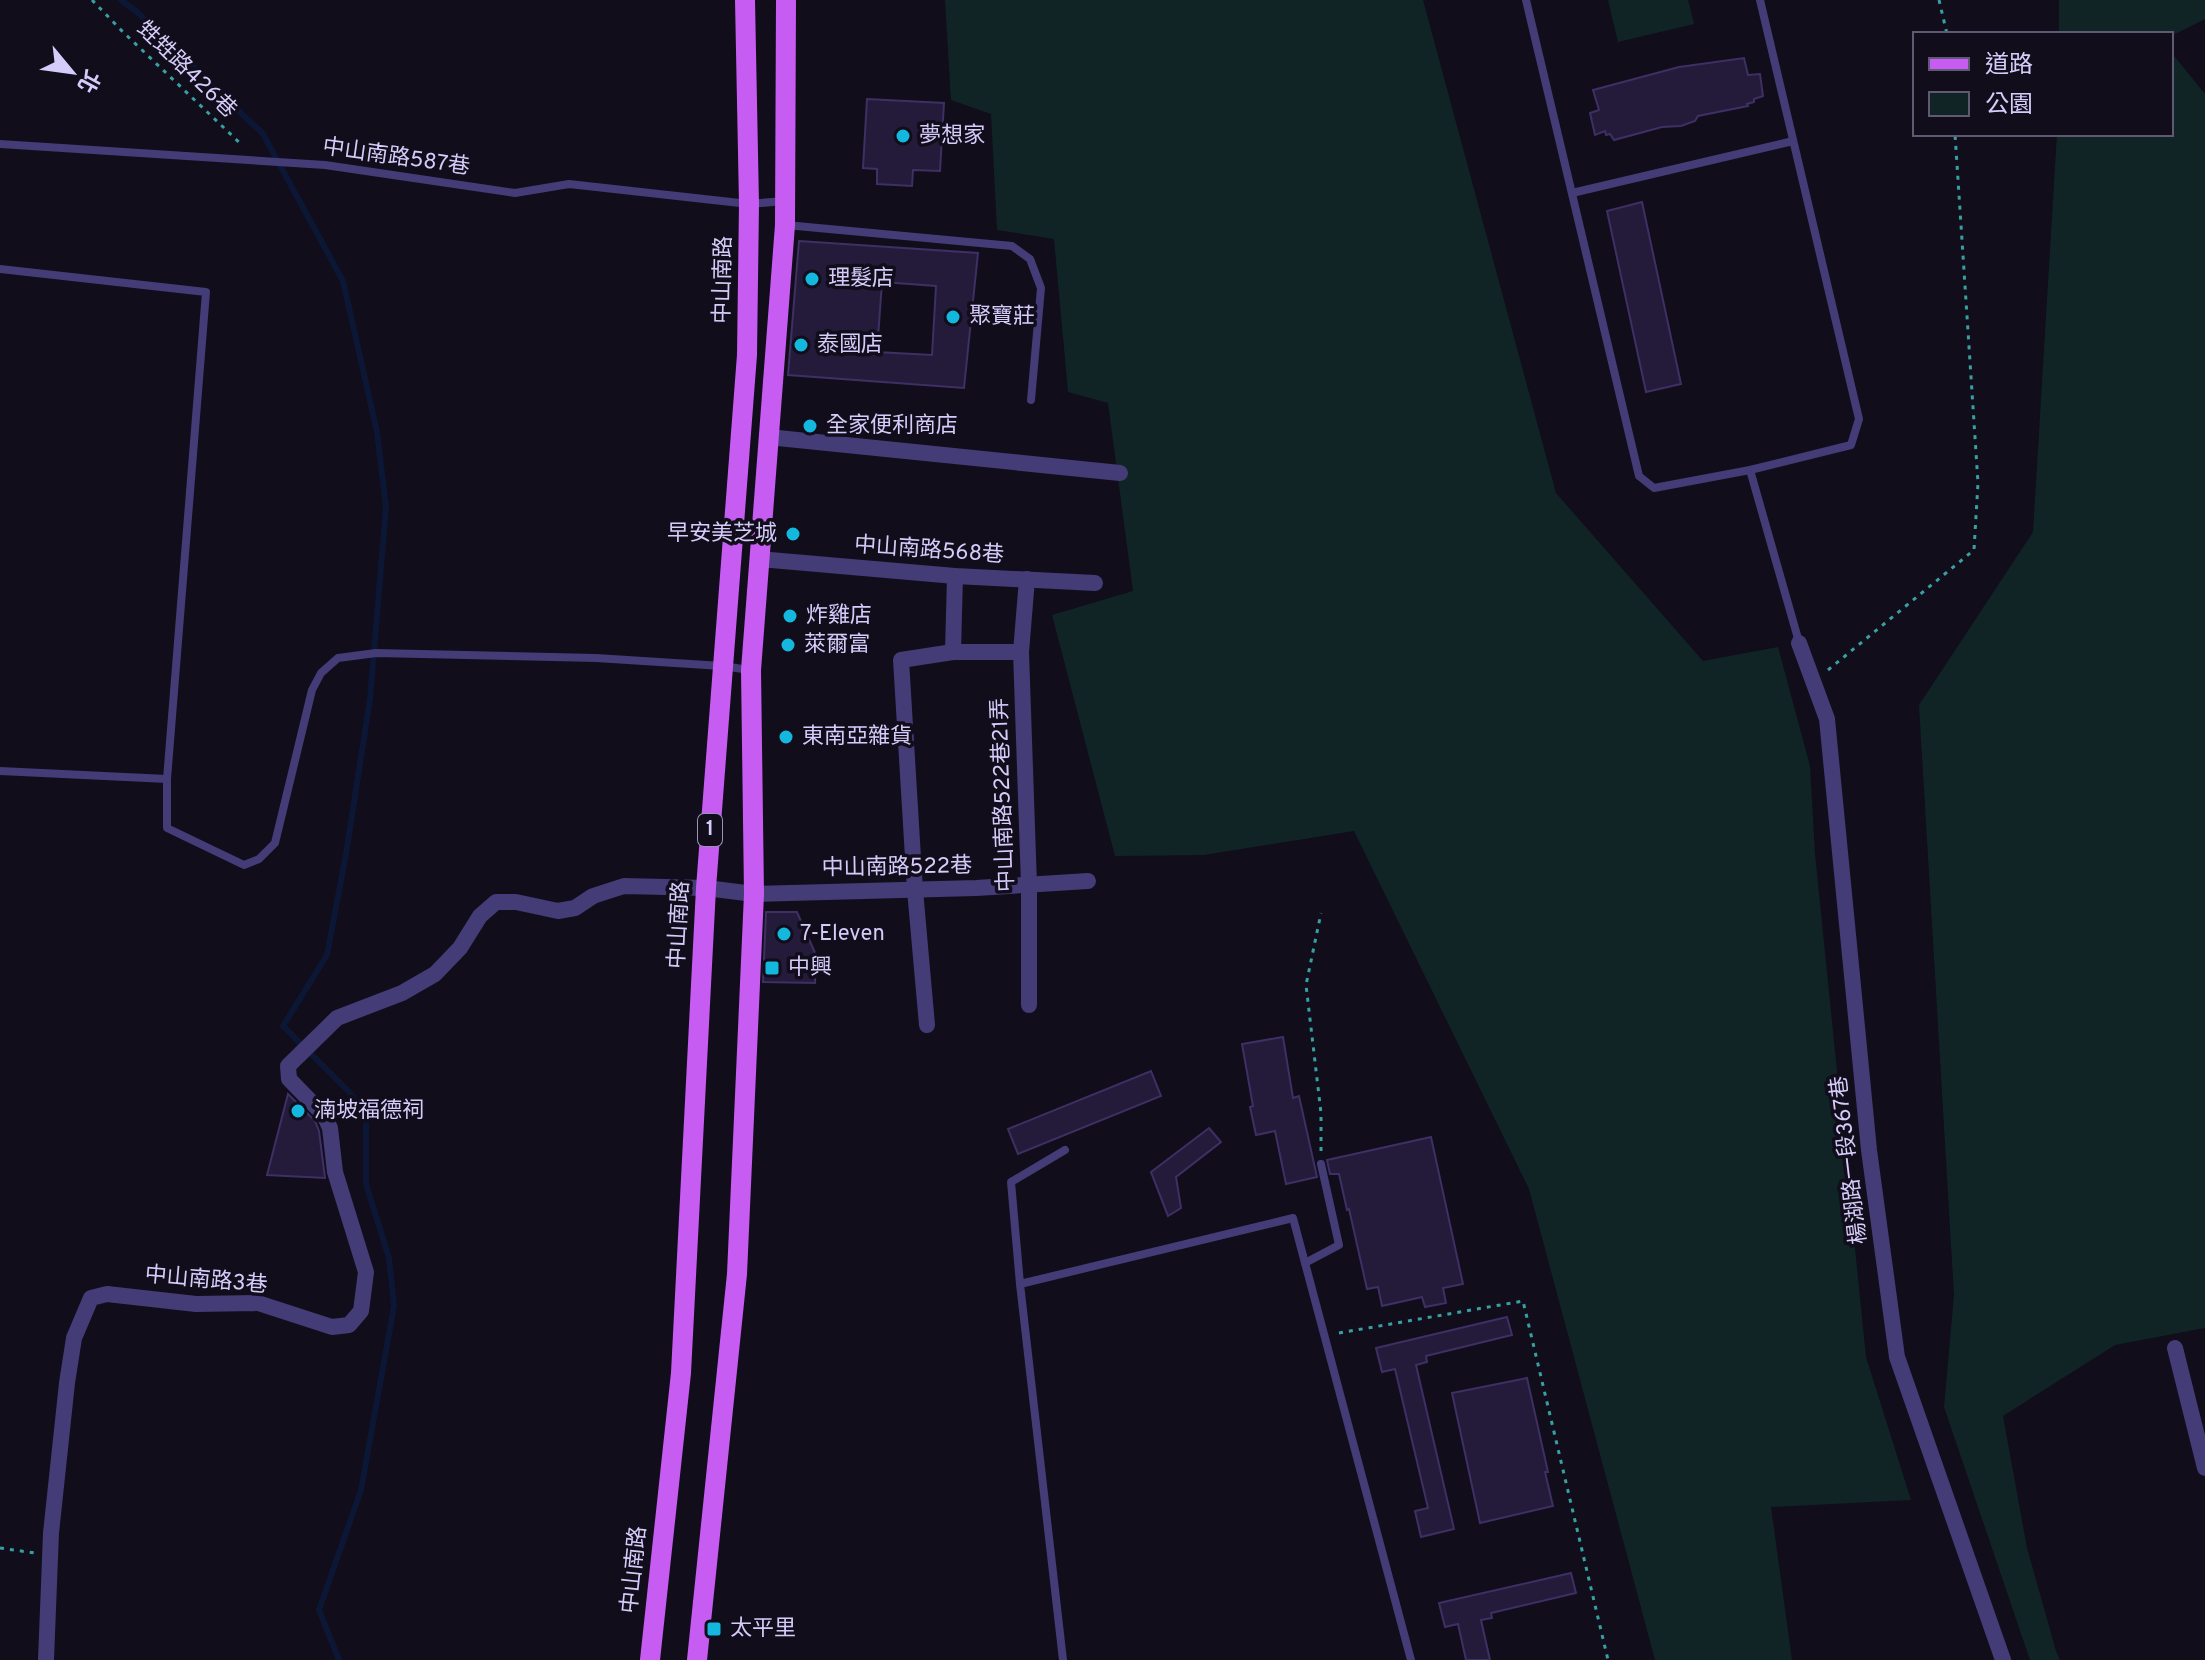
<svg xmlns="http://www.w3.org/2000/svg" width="2205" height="1660" viewBox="0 0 2205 1660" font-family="Overpass,'Noto Sans TC',sans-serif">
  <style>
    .green { fill: #102425 }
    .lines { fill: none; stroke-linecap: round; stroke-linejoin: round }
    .stream { stroke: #0c1735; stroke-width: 6 }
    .building { fill: #241b3a; stroke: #3e2f64; stroke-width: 2; fill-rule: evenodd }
    .path { stroke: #37a0a3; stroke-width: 3; stroke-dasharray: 4 6; stroke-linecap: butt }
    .service { stroke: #433c76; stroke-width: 8 }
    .minor { stroke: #433c76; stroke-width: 16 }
    .primary { stroke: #c65cf1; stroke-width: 20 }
    .poi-dot { fill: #14b8de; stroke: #110d1b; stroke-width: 3 }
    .labels { text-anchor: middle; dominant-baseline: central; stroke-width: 7; stroke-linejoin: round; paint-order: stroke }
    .shield { fill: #110d1b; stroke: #9a93b7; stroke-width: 2 }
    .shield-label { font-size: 20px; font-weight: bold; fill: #d5ccfa }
    .street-label { font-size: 22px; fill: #d5ccfa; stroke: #110d1b }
    .poi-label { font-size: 22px; fill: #d5ccfa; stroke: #110d1b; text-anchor: start }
  </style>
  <rect width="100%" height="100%" fill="#110d1b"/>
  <g class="green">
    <polygon points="945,0 1423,0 1556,493 1703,661 1778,647 1810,766 1815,854 1866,1357 1911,1500 1771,1507 1792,1660 1655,1660 1529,1189 1354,831 1204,855 1115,856 1052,615 1133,591 1108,403 1068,392 1054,239 997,230 991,114 951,100"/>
    <polygon points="1608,0 1688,0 1694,24 1618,42"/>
    <polygon points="2059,0 2205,0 2205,19 2171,36 2171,34 2059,34"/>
    <polygon points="2171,52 2205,94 2205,1328 2115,1345 2003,1416 2027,1548 2056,1651 2060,1660 2030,1660 1944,1407 1954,1295 1919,705 2033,532 2057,134 2171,134"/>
  </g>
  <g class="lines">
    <polyline class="stream" points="121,0 136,11 263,134 343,281 377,432 386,507 370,699 346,854 327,955 283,1026 350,1093 366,1116 366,1184 389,1258 394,1306 361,1490 319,1610 339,1660"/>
  </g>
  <g class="building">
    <polygon points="1744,58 1748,75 1760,74 1763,96 1754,99 1754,102 1747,104 1748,106 1698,116 1695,121 1681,126 1662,127 1614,140 1610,134 1606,135 1605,131 1595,135 1590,113 1599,110 1593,90 1679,67"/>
    <polygon points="867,99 944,103 940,171 913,170 912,186 877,184 877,169 863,168"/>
    <polygon points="1642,202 1681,384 1646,392 1607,211"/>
    <path d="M799,241L978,253L964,388L788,375ZM882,282L936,286L932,355L877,352Z"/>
    <polygon points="766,912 797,912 816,955 815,983 763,982"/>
    <polygon points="1283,1037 1293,1098 1299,1096 1317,1177 1286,1184 1275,1131 1256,1135 1250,1107 1253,1106 1242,1044"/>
    <polygon points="1151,1071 1161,1096 1018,1154 1008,1129"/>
    <polygon points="288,1094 315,1121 319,1131 325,1178 267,1175"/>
    <polygon points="1209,1128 1221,1142 1176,1177 1181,1208 1168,1216 1151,1172"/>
    <polygon points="1431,1137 1463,1284 1443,1288 1446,1303 1425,1307 1422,1297 1382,1306 1378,1287 1367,1289 1349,1209 1347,1210 1339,1174 1330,1174 1327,1160"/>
    <polygon points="1507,1317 1512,1335 1426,1356 1427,1362 1416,1365 1454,1529 1421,1537 1415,1511 1428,1508 1395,1369 1382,1372 1376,1348"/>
    <polygon points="1527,1378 1548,1472 1545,1472 1553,1506 1480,1523 1452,1393"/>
    <polygon points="1571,1573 1576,1593 1491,1613 1492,1618 1481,1620 1490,1660 1466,1660 1458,1624 1445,1627 1439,1603"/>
  </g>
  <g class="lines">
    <g class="path">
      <polyline points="92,0 123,32 242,145"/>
      <polyline points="1939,0 1947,34"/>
      <polyline points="1828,670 1974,550 1978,483 1955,134"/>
      <polyline points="1321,1151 1321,1113 1306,985 1321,913"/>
      <polyline points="1339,1333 1523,1301 1608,1660"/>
      <polyline points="0,1548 35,1553"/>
    </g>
    <g class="service">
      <polyline points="1526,0 1639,476 1654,488 1750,470 1851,445 1859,419 1760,0"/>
      <polyline points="0,144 325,165 515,193 569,184 749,204 784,201"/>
      <polyline points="1572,193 1793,141"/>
      <polyline points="786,225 1012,246 1030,259 1041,288 1031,400"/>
      <polyline points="0,269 206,292 167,779 167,828 244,865 259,859 275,843 312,690 321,673 338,658 376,653 596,658 722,666 750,670"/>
      <polyline points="1750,470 1799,642"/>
      <polyline points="0,771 167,779"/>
      <polyline points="1065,1150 1011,1182 1020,1284 1293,1218 1411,1660"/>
      <polyline points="1305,1263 1339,1245 1321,1164"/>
      <polyline points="1020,1284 1063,1660"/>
    </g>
    <g class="minor">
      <polyline points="768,437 1120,473"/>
      <polyline points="760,559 955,576 1095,583"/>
      <polyline points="1799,643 1827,719 1869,1150 1897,1357 2003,1660"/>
      <polyline points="953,652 955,576"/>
      <polyline points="1021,652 1027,579"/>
      <polyline points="927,1025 915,890 901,660 953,652 1021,652 1029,885 1029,1005"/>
      <polyline points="2175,1348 2205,1468"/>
      <polyline points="46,1660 51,1533 67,1383 74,1338 91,1298 107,1294 196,1304 258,1303 332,1327 349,1325 361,1311 366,1272 335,1172 330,1128 324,1115 289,1079 288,1066 337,1018 402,993 435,974 460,948 480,916 496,902 516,902 558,911 575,908 593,896 624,886 706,888 754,894 976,888 1088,881"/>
    </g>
    <g class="primary">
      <polyline points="650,1660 681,1373 706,888 747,355 749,204 745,0"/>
      <polyline points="697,1660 737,1274 754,894 751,670 785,225 786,0"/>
    </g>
  </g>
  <g class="poi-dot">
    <circle cx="903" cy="136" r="8"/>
    <circle cx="812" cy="279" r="8"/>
    <circle cx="953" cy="317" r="8"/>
    <circle cx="801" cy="345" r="8"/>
    <circle cx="810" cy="426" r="8"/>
    <circle cx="793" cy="534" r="8"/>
    <circle cx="790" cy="616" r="8"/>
    <circle cx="788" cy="645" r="8"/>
    <circle cx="786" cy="737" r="8"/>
    <circle cx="784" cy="934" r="8"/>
    <rect x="764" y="960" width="16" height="16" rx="4"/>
    <circle cx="298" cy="1111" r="8"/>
    <rect x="706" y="1621" width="16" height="16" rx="4"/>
  </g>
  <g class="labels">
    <rect class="shield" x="698" y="814" width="24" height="32" rx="6"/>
    <g class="shield-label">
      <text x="710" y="830">1</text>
    </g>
    <g class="street-label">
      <text transform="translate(186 70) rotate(44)">甡甡路426巷</text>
      <text transform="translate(396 158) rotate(8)">中山南路587巷</text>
      <text transform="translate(724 280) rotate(-89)">中山南路</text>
      <text transform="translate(929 551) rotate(4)">中山南路568巷</text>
      <text transform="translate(1004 795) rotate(-92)">中山南路522巷21弄</text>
      <text transform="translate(897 868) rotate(-1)">中山南路522巷</text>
      <text transform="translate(680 925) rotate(-87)">中山南路</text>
      <text transform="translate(1850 1160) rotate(-97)">楊湖路一段367巷</text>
      <text transform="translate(206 1281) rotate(5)">中山南路3巷</text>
      <text transform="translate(635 1570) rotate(-84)">中山南路</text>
    </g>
    <g class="poi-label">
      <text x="919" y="136">夢想家</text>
      <text x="828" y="279">理髮店</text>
      <text x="969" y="317">聚寶莊</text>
      <text x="817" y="345">泰國店</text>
      <text x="826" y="426">全家便利商店</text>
      <text x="777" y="534" text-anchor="end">早安美芝城</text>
      <text x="806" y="616">炸雞店</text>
      <text x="804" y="645">萊爾富</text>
      <text x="802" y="737">東南亞雜貨</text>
      <text x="800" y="934">7-Eleven</text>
      <text x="788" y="968">中興</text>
      <text x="314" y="1111">湳坡福德祠</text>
      <text x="730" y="1629">太平里</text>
    </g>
  </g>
  <rect x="1913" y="32" width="260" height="104" fill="#110d1b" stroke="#5f5974" stroke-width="2"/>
  <rect x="1929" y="58" width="40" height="12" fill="#c65cf1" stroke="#5f5974" stroke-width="2"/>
  <text x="1985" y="72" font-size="24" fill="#d5ccfa">道路</text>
  <rect x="1929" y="92" width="40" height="24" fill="#102425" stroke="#5f5974" stroke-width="2"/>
  <text x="1985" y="112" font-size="24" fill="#d5ccfa">公園</text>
  <g transform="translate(72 72) rotate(119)" stroke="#110d1b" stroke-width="6" paint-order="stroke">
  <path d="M0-6L14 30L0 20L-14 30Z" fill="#d5ccfa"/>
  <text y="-12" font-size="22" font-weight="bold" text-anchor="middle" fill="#d5ccfa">北</text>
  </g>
</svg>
